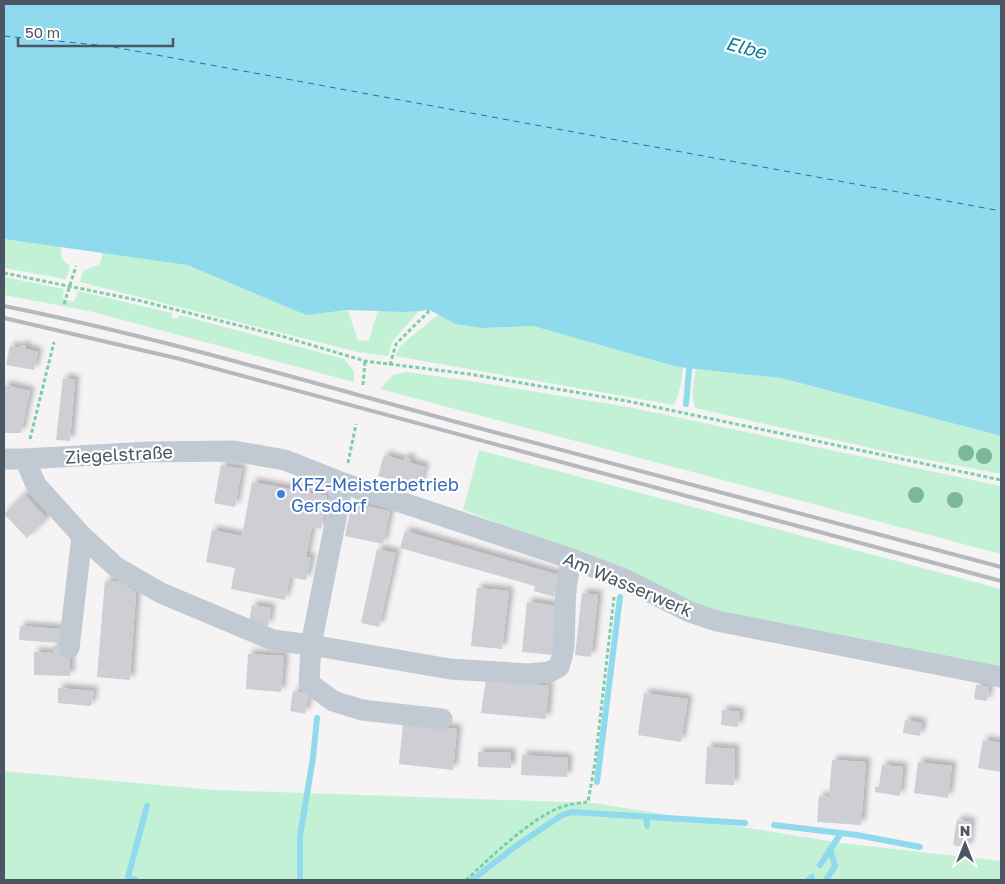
<svg xmlns="http://www.w3.org/2000/svg" width="1005" height="884" viewBox="0 0 1005 884" font-family="'Golos Text',sans-serif">
  <style>
    .green { fill: #c3f1d5 }
    .water { fill: #90daee }
    .lines { fill: none; stroke-linecap: round; stroke-linejoin: round }
    .stream { stroke: #90daee; stroke-width: 6 }
    .ferry { stroke: #0c7c9b; stroke-width: 1; stroke-dasharray: 6 5; stroke-linecap: butt }
    .building { fill: #cdcfd5; filter: url(#shadow) }
    .path { stroke: #7ad0a6; stroke-width: 3; stroke-dasharray: 4 2.5; stroke-linecap: butt }
    .minor { stroke: #c1cad2; stroke-width: 21 }
    .rail { stroke: #b5b8bd; stroke-width: 4 }
    .tree { fill: #7bb799 }
    .shop-dot { fill: #3f7fe0; stroke: #fff; stroke-width: 2 }
    .labels { text-anchor: middle; dominant-baseline: central; stroke-width: 4.5; stroke-linejoin: round; paint-order: stroke }
    .street-label { font-size: 18px; fill: #4a5661; stroke: #fff }
    .shop-label { font-size: 18px; fill: #366cbe; stroke: #fff; text-anchor: start }
    .water-label { font-size: 19px; font-style: italic; fill: #0c7c9b; stroke: #fff }
  </style>
  <defs>
    <filter id="shadow"><feDropShadow dx="4.5" dy="-4.5" stdDeviation="2.5" flood-color="#0004"/></filter>
  </defs>
  <rect width="100%" height="100%" fill="#f5f3f3"/>
  <g class="green">
    <polygon points="4,239 60,246 62,259 70,266 66,279 4,268"/>
    <polygon points="103,252 187,265 306,315 348,310 358,341 369,340 378,310 419,311 392,342 388,356 357,352 80,282 83,271 100,264"/>
    <polygon points="4,277 64,289 62,299 74,302 78,291 172,313 172,318 177,319 180,315 344,359 354,371 354,382 89,311 4,295"/>
    <path d="M439,314L455,324L482,328L533,326L683,367C682,380 680,392 674,405L395,356L400,346Z"/>
    <path d="M696,368L781,378L1001,436V474L893,453L695,408C691,394 693,382 696,368Z"/>
    <polygon points="406,372 471,381 628,407 1001,486 1001,554 380,389 393,375"/>
    <polygon points="479,450 1001,589 1001,670 720,615 572,550 463,510"/>
    <polygon points="4,771 214,790 594,803 841,843 1001,861 1001,880 4,880"/>
  </g>
  <polygon class="water" points="4,4 1001,4 1001,436 781,378 678,367 533,326 482,328 455,324 430,310 406,312 348,310 306,315 187,265 4,239"/>
  <g class="lines">
    <g class="stream">
      <polyline points="686,404 690,360"/>
      <polyline points="597,782 620,597"/>
      <polyline points="646,817 647,826"/>
      <polyline points="774,825 857,835 920,847"/>
      <polyline points="820,865 841,833"/>
      <polyline points="136,880 128,877 147,806"/>
      <polyline points="300,880 300,836 313,758 317,718"/>
      <polyline points="472,880 516,846 562,815 572,812 745,823"/>
      <polyline points="808,880 812,877"/>
      <polyline points="826,880 835,866 830,849"/>
    </g>
    <polyline class="ferry" points="4,36 108,46 1001,211"/>
  </g>
  <g class="building">
    <polygon points="21,345 26,346 26,349 38,352 34,370 6,365 10,346 20,348"/>
    <polygon points="63,378 75,380 70,441 56,440"/>
    <polygon points="4,385 30,391 21,433 4,433"/>
    <polygon points="384,455 404,461 405,457 411,459 410,463 425,467 419,487 378,476"/>
    <polygon points="221,465 242,469 235,507 214,503"/>
    <polygon points="252,482 327,496 321,529 312,527 306,557 311,558 306,580 290,577 285,600 231,589 235,568 206,562 212,530 242,536"/>
    <polygon points="24,494 47,519 27,538 4,514"/>
    <polygon points="352,503 390,511 383,544 345,536"/>
    <polygon points="405,531 559,575 554,597 534,591 535,586 400,548"/>
    <polygon points="377,549 396,553 379,627 361,623"/>
    <polygon points="105,581 121,582 136,592 130,680 97,677"/>
    <polygon points="477,588 509,591 502,649 471,646"/>
    <polygon points="582,593 598,595 591,657 575,655"/>
    <polygon points="527,602 559,606 554,655 522,652"/>
    <polygon points="252,605 271,608 268,626 249,623"/>
    <polygon points="20,626 61,629 60,643 19,640"/>
    <polygon points="53,646 60,646 70,653 70,676 34,675 34,652 53,653"/>
    <polygon points="248,654 284,656 281,692 246,689"/>
    <polygon points="486,679 549,686 546,719 481,713"/>
    <polygon points="976,685 989,687 987,701 974,699"/>
    <polygon points="58,688 94,691 91,706 58,703"/>
    <polygon points="293,691 309,694 305,714 290,711"/>
    <polygon points="644,693 688,699 681,742 638,735"/>
    <polygon points="722,710 740,712 738,727 721,725"/>
    <polygon points="905,720 922,723 920,736 903,733"/>
    <polygon points="403,724 457,729 453,770 399,764"/>
    <polygon points="983,740 1001,743 1001,772 978,768"/>
    <polygon points="707,747 735,749 734,785 705,784"/>
    <polygon points="478,752 511,753 511,768 478,767"/>
    <polygon points="522,755 568,758 567,777 521,775"/>
    <polygon points="832,760 866,762 861,825 817,822 819,796 829,797"/>
    <polygon points="918,762 952,766 948,798 914,793"/>
    <polygon points="882,765 903,767 900,796 875,792 875,787 879,787"/>
    <polygon points="957,820 971,822 968,848 953,845"/>
  </g>
  <g class="lines">
    <g class="path">
      <polyline points="4,273 137,300 281,336 365,361 469,374 627,401 1001,480"/>
      <polyline points="64,304 76,266"/>
      <polyline points="390,365 396,344 430,310"/>
      <polyline points="363,385 365,361"/>
      <polyline points="30,439 54,342"/>
      <polyline points="348,463 356,424"/>
      <path d="M466,880C490,858 531,818 561,807C570,804 580,803 588,802L595,763L614,597"/>
    </g>
    <g class="minor">
      <polyline points="4,459 25,459 148,452 234,451 285,460 343,483 572,559 624,579 690,612 717,621 1001,677"/>
      <path d="M25,459L36,485L82,536L116,567L161,593L273,640L311,645L450,669L529,674L549,672L559,667C566,649 564,632 565,613C565,595 567,576 572,559"/>
      <polyline points="343,483 311,645 309,683 333,701 362,710 442,719"/>
      <polyline points="69,648 82,536"/>
    </g>
    <g class="rail">
      <path d="M4,306C158,337 309,382 460,423C640,472 821,518 1001,567"/>
      <polyline points="4,318 180,359 1001,581"/>
    </g>
  </g>
  <g class="tree">
    <circle cx="966" cy="453" r="8"/>
    <circle cx="984" cy="456" r="8"/>
    <circle cx="916" cy="495" r="8"/>
    <circle cx="955" cy="500" r="8"/>
  </g>
  <circle class="shop-dot" cx="281" cy="494" r="5"/>
  <g class="labels">
    <g class="street-label">
      <text transform="translate(119 454) rotate(-3)">Ziegelstraße</text>
      <text transform="translate(628 584) rotate(23)">Am Wasserwerk</text>
    </g>
    <g class="shop-label">
      <text x="291" y="484">KFZ-Meisterbetrieb<tspan x="291" dy="21">Gersdorf</tspan></text>
    </g>
    <g class="water-label">
      <text transform="translate(746 47) rotate(15)">Elbe</text>
    </g>
  </g>
  <rect width="1005" height="884" fill="none" stroke="#4a5661" stroke-width="10"/>
  <g transform="translate(965 844)" stroke="#ffffff" stroke-width="4" paint-order="stroke">
  <path d="M0-4L9 19L0 12L-9 19Z" fill="#4a5661"/>
  <text y="-8" font-size="14" font-weight="bold" text-anchor="middle" fill="#4a5661">N</text>
  </g>
  <path d="M18 38v8h155v-8" fill="none" stroke="#4a5661" stroke-width="2.5"/>
  <text x="25" y="38" font-size="15" fill="#4a5661" stroke="#ffffff" stroke-width="4" paint-order="stroke">50 m</text>
</svg>
